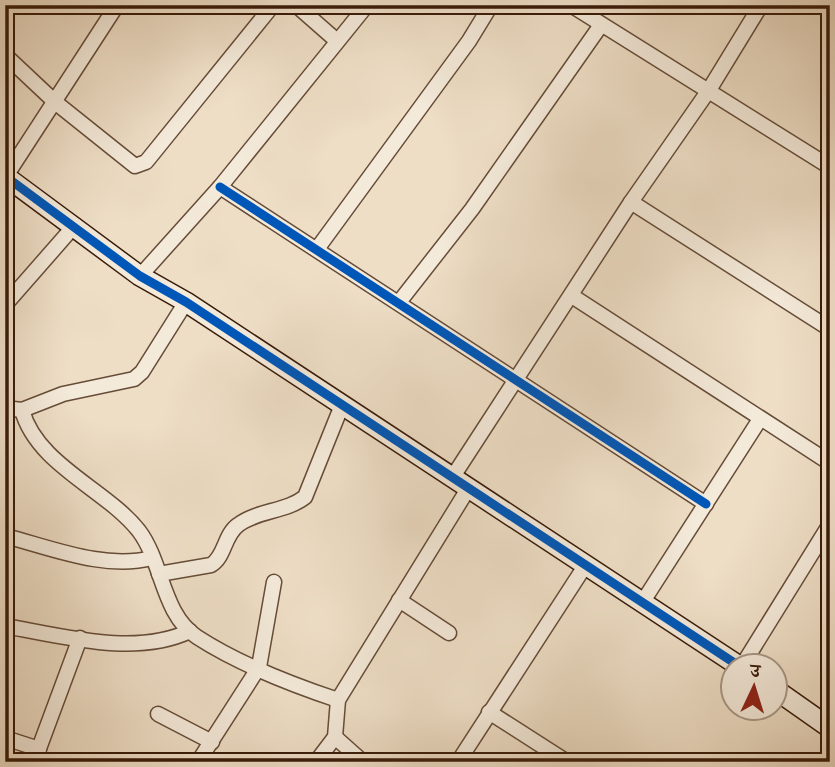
<svg xmlns="http://www.w3.org/2000/svg" width="835" height="767" viewBox="0 0 835 767" font-family="'IM FELL Great Primer','Noto Serif Devanagari',serif">
  <style>
    .lines { fill: none; stroke-linecap: round; stroke-linejoin: round }
    .street-casing { stroke: #664c38; stroke-width: 17 }
    .secondary-casing { stroke: #391b09; stroke-width: 22 }
    .street { stroke: #f4eada; stroke-width: 14 }
    .secondary { stroke: #f4eada; stroke-width: 19 }
    .cycleway-casing { stroke: #f4eada; stroke-width: 13 }
    .cycleway { stroke: #0057b8; stroke-width: 9 }
  </style>
  <rect width="100%" height="100%" fill="#eedec6"/>
  <filter id="stains"><feTurbulence type="fractalNoise" baseFrequency=".00286" numOctaves="4"/><feColorMatrix values="0 0 0 0 .2 0 0 0 0 .09 0 0 0 0 .02 0 0 0 .5 -.17"/></filter>
  <radialGradient id="worn" r=".72"><stop offset=".6" stop-color="#630" stop-opacity="0"/><stop offset="1" stop-color="#630" stop-opacity=".3"/></radialGradient>
  <g class="lines">
    <defs>
      <g id="street">
        <polyline points="296,5 337,41"/>
        <polyline points="571,5 830,167"/>
        <polyline points="5,55 55,102 135,166 146,162 273,5"/>
        <polyline points="6,176 117,5"/>
        <polyline points="220,187 706,504"/>
        <polyline points="631,202 830,329"/>
        <polyline points="317,249 469,41 491,5"/>
        <polyline points="140,276 220,187 367,5"/>
        <polyline points="572,296 830,463"/>
        <polyline points="400,301 472,209 601,25"/>
        <polyline points="5,305 75,225"/>
        <polyline points="5,408 22,410 63,394 134,379 142,372 186,302"/>
        <path d="M22,410C37,465 106,489 139,531C163,563 162,614 197,637C237,663 293,685 338,700"/>
        <polyline points="452,478 631,202 709,90 761,5"/>
        <path d="M5,536C52,548 104,570 152,558"/>
        <path d="M159,574L211,565C225,557 224,535 238,525C258,510 286,512 305,497L342,405"/>
        <polyline points="399,600 449,633"/>
        <polyline points="642,603 760,419"/>
        <path d="M5,626C63,636 135,657 190,631"/>
        <polyline points="742,666 830,524"/>
        <polyline points="489,712 567,762"/>
        <polyline points="158,714 212,742"/>
        <polyline points="335,737 363,762"/>
        <polyline points="5,738 39,749"/>
        <polyline points="34,762 80,638"/>
        <polyline points="198,762 259,667 274,582"/>
        <polyline points="316,762 335,737 338,700 468,489"/>
        <polyline points="458,762 585,566"/>
      </g>
      <g id="secondary">
        <polyline points="5,176 140,276 186,302 739,666"/>
        <polyline points="776,690 830,728"/>
      </g>
    </defs>
    <use href="#street" class="street-casing"/>
    <use href="#secondary" class="secondary-casing"/>
    <use href="#street" class="street"/>
    <use href="#secondary" class="secondary"/>
    <defs>
      <g id="cycleway">
        <polyline points="5,176 140,276 186,302 739,666"/>
        <polyline points="220,187 706,504"/>
      </g>
    </defs>
    <use href="#cycleway" class="cycleway-casing"/>
    <use href="#cycleway" class="cycleway"/>
  </g>
  <rect width="835" height="767" fill="none" stroke="#eedec6" stroke-width="28"/>
  <rect x="7" y="7" width="821" height="753" fill="none" stroke="#391b09" stroke-width="3.5"/>
  <rect x="14" y="14" width="807" height="739" fill="none" stroke="#391b09" stroke-width="2"/>
  <g transform="translate(754 687) rotate(4)"><circle r="33" fill="#f4eada" stroke="#a99786" stroke-width="2"/>
  <path d="M0-5L12 26L0 18L-12 26Z" fill="#8f2418"/>
  <text y="-10" font-size="19" font-weight="bold" text-anchor="middle" fill="#391b09">उ</text>
  </g>
  <rect width="100%" height="100%" filter="url(#stains)"/>
  <rect width="100%" height="100%" fill="url(#worn)"/>
</svg>
